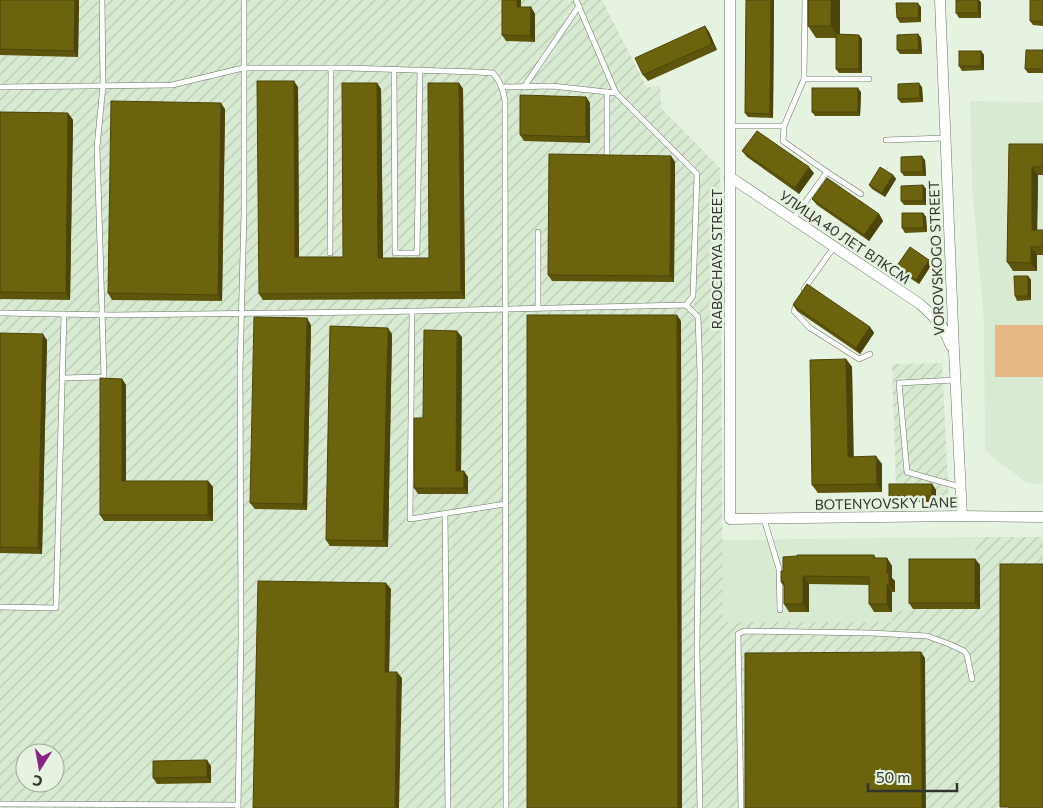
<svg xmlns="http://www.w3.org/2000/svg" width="1043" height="808" viewBox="0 0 1043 808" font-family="Commissioner,sans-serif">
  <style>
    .built { fill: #d8ead1 }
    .industrial { fill: url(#industrial-furrows); fill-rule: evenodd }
    .garden { fill: #e5b884 }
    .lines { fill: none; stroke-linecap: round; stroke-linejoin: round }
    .lane-casing { stroke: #697464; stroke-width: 6 }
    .street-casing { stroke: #697464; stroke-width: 11 }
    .lane { stroke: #fff; stroke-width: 5 }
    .street { stroke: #fff; stroke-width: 10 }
    .wall { fill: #5d550c }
    .shaded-wall { fill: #4c450a }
    .building { fill: #6c630e; stroke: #4c450a }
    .labels { text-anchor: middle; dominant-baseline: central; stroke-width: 5; stroke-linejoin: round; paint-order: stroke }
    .street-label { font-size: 14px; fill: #2f342d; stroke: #e6f3e1 }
  </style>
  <defs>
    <pattern id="industrial-furrows" width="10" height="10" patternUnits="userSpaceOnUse" patternTransform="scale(1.25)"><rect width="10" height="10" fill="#d8ead1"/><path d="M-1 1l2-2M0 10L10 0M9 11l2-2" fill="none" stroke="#bac9b4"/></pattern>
  </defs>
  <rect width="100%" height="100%" fill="#e6f3e1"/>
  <g class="built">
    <polygon points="970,101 1043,102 1043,484 1027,483 985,451 984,322 972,185"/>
    <polygon points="977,537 973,564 980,565 980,609 913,609 892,612 893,622 722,622 722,540"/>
  </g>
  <g class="industrial">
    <path d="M0,0H602L647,88L660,85L661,108L720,168L723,622H892V612L913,609H979L973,565L977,537H1043V808H0ZM25,753H55V783H25Z"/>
    <polygon points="942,363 949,502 894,502 894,490 896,490 892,364"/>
  </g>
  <rect class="garden" x="995" y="325" width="48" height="52"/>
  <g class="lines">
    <defs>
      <g id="lane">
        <polyline points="576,0 616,93"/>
        <polyline points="394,69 395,253 417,253 420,70"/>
        <polyline points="804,79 869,79"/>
        <path d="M0,87L172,85L243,68H348L477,72L493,73C501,82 503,90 505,101L506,808"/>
        <polyline points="502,87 552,86 616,93 697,174 693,296 686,305"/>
        <polyline points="524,87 579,6"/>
        <polyline points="607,92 607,155"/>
        <polyline points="730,126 784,126"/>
        <polyline points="886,140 945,138"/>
        <polyline points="827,172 861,194"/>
        <polyline points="793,219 827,172 783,141 784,126 804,79 805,0"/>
        <polyline points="538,232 538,308"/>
        <polyline points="330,253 331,68"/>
        <polyline points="804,289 834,247"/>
        <polyline points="797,303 794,311 810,328 859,359 870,354"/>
        <polyline points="412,311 410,519 505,504"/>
        <polyline points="0,313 113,315 371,312 686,305 698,317 700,374 697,651 700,808"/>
        <polyline points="62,378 104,377 97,147 103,86 102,0"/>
        <polyline points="955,380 899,383 907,472 960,487"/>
        <polyline points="445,514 448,808"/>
        <polyline points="764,519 779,569 780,610"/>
        <polyline points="0,607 56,608 64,314"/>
        <polyline points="0,804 238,805"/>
        <polyline points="238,808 241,637 240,369 244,213 244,0"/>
        <polyline points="741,808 738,634 744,631 871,633 927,636 949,644 964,651 967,655 972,679"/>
      </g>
      <g id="street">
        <polyline points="730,0 730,519 962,516 1043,517"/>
        <polyline points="940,0 954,351 962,516"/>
        <polyline points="730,177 920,304 941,324 951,346"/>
      </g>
    </defs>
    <use href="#lane" class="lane-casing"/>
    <use href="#street" class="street-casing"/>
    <use href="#lane" class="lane"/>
    <use href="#street" class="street"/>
  </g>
  <g class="wall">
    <polygon points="0,0 79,0 78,57 0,55"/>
    <polygon points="521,0 521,7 531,7 535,14 535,42 506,41 502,35"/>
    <polygon points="746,0 774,0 773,118 748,117 745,113"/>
    <polygon points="808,0 840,34 859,35 862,39 862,73 839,73 836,69 836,38 816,38 808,26"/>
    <polygon points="1043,0 1043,26 1033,25 1030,21"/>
    <polygon points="981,2 981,18 959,18 956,13"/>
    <polygon points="921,7 921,22 900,23 897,18"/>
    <polygon points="705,26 709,32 717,50 648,81 643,75"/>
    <polygon points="918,34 921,38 922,54 900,54 897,50"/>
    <polygon points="1043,50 1043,73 1028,73 1025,69"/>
    <polygon points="981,51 984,55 984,70 962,71 959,66"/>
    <polygon points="377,83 381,89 383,258 429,258 459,83 463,89 465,299 263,300 259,294 298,87 299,257 343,257"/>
    <polygon points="922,87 923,102 901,103 898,99"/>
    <polygon points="861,92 860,116 815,116 812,112"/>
    <polygon points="586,97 590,103 590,143 524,141 520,135"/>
    <polygon points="225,109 222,301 112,300 108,293"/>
    <polygon points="0,112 68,113 73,120 70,300 0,299"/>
    <polygon points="1009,144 1043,144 1043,175 1038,175 1037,230 1043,230 1043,255 1037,255 1037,271 1013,271 1007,262"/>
    <polygon points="742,151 814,173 799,194 747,157"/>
    <polygon points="671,156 675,162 674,282 552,281 548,275"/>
    <polygon points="925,160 926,176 904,176 901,172"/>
    <polygon points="893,175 896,179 885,197 872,189 869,185"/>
    <polygon points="923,185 926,189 926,205 904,205 901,201"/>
    <polygon points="812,199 879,214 883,221 869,241 817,205"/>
    <polygon points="923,213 926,217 927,232 905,233 902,228"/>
    <polygon points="932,264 919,284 899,271 896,267"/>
    <polygon points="1028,276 1031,280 1031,300 1017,301 1015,296"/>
    <polygon points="793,305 870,327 874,333 860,354 797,311"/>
    <polygon points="311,325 307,510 255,509 250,503"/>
    <polygon points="0,333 47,340 42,554 0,553"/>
    <polygon points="392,334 388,547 330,546 326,540"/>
    <polygon points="462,337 461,471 468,477 468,494 418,494 414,488 423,418"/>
    <polygon points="846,359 852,367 853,457 882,464 882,492 818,493 812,485"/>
    <polygon points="122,379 126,385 126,481 208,481 213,487 213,521 104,521 100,515"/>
    <polygon points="932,484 936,490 936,502 894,502 889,496"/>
    <polygon points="874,555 876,558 887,558 892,566 892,578 895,581 895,592 892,592 892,612 874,612 869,604 869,585 809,584 809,612 789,612 784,604 784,586 781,582"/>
    <polygon points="975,559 980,565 980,609 913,609 909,603"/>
    <polygon points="211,766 211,783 157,784 153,778"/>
  </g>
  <g class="shaded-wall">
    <polygon points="75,0 79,0 78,57 74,51"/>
    <polygon points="517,0 521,0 521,13 517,7"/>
    <polygon points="771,0 774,0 773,118 770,114"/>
    <polygon points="831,0 840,0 840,38 831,26"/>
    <polygon points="978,0 979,0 981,2 981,18 978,13"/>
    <polygon points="918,3 921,7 921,22 919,18"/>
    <polygon points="531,7 535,14 535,42 530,36"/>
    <polygon points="705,26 709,32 717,50 712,44"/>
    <polygon points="918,34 921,38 922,54 919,50"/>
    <polygon points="859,35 862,39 862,73 859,69"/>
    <polygon points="981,51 984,55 984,70 981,66"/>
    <polygon points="294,81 298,87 299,263 295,257"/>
    <polygon points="377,83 381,89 383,265 378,258"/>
    <polygon points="459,83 463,89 465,299 461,292"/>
    <polygon points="919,83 922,87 923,102 920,98"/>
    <polygon points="858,88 861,92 860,116 858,112"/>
    <polygon points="586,97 590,103 590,143 586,137"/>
    <polygon points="221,103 225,109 222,301 218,295"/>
    <polygon points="68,113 73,120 70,300 66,293"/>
    <polygon points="671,156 675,162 674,282 670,276"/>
    <polygon points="922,156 925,160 926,176 923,172"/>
    <polygon points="809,167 814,173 799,194 795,188"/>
    <polygon points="1032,167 1038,175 1037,238 1032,230"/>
    <polygon points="893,175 896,179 885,197 882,193"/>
    <polygon points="923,185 926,189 926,205 923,201"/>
    <polygon points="923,213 926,217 927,232 924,228"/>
    <polygon points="879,214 883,221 869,241 864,235"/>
    <polygon points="1031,247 1037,255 1037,271 1031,263"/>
    <polygon points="929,260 932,264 919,284 916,280"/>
    <polygon points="1028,276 1031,280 1031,300 1028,296"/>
    <polygon points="677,315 681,321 682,808 678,808"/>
    <polygon points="307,318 311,325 307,510 303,504"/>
    <polygon points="870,327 874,333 860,354 856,348"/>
    <polygon points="388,328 392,334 388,547 383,541"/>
    <polygon points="457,331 462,337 461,477 456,471"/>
    <polygon points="43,334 47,340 42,554 38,548"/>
    <polygon points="846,359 852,367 854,465 848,457"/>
    <polygon points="122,379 126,385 126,487 122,481"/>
    <polygon points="876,456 882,464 882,492 877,484"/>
    <polygon points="464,471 468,477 468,494 464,488"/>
    <polygon points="208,481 213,487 213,521 208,515"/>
    <polygon points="932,484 936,490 936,502 932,496"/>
    <polygon points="887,558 892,566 892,578 895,581 895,592 889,584 887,573"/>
    <polygon points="975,559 980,565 980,609 975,603"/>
    <polygon points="803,576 809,584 809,612 803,604"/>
    <polygon points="386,583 391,589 389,678 385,672"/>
    <polygon points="887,584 892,592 892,612 887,604"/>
    <polygon points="921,652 925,658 926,808 922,808"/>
    <polygon points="397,672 402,678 399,808 395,808"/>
    <polygon points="207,760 211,766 211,783 207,777"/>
  </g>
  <g class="building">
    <polygon points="0,0 75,0 74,51 0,49"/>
    <polygon points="502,0 517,0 517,7 531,7 530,36 502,35"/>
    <polygon points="746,0 771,0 770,114 745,113"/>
    <rect x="808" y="0" width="23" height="26"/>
    <rect x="956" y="0" width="22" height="13"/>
    <polygon points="1030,0 1043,0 1043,22 1030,21"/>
    <polygon points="896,3 918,3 919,18 897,18"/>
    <polygon points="705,26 712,44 643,75 635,58"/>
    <polygon points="836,34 859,35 859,69 836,69"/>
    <polygon points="918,34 919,50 897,50 897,35"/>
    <polygon points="1026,50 1043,50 1043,69 1025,69"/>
    <rect x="959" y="51" width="22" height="15"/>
    <polygon points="257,81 294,81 295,257 343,257 342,83 377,83 378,258 429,258 428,83 459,83 461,292 259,294"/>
    <polygon points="919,83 920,98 898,99 898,84"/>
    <rect x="812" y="88" width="46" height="24"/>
    <polygon points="520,95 586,97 586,137 520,135"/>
    <polygon points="111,101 221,103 218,295 108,293"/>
    <polygon points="0,112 68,113 66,293 0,292"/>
    <polygon points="757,131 809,167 795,188 742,151"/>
    <polygon points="1009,144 1043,144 1043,167 1032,167 1032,230 1043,230 1043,247 1031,247 1031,263 1007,262"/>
    <polygon points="549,154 671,156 670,276 548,275"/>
    <polygon points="922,156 923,172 901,172 901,157"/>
    <polygon points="880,167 893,175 882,193 869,185"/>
    <polygon points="827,178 879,214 864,235 812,199"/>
    <polygon points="923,185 923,201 901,201 901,186"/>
    <polygon points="902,213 923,213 924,228 902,228"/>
    <polygon points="910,247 929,260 916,280 896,267"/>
    <polygon points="1014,276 1028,276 1028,296 1015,296"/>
    <polygon points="807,284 870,327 856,348 793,305"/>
    <polygon points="527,315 677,315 678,808 527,808"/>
    <polygon points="254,317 307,318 303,504 250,503"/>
    <polygon points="330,326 388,328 383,541 326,540"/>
    <polygon points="424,330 457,331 456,471 464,471 464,488 414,488 414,418 423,418"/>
    <polygon points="0,333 43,334 38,548 0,547"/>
    <polygon points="846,359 848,457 876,456 877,484 812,485 810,360"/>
    <polygon points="100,378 122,379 122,481 208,481 208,515 100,515"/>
    <rect x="889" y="484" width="43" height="12"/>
    <polygon points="797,555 874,555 874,558 887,558 887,573 889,573 889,584 887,584 887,604 869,604 869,577 803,576 803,604 784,604 784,582 781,582 781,571 783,571 783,557 797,556"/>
    <rect x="909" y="559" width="66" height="44"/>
    <polygon points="1000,564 1043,564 1043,808 1009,808 1009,807 1000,807"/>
    <polygon points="258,581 386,583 385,672 397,672 395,808 253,808"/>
    <polygon points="921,652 922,808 745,808 745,653"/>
    <polygon points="207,760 207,777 153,778 153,761"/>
  </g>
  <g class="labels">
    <g class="street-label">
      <text transform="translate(845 237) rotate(34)">УЛИЦА 40 ЛЕТ ВЛКСМ</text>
      <text transform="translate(936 258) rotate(-92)">VOROVSKOGO STREET</text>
      <text transform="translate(716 259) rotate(-90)">RABOCHAYA STREET</text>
      <text transform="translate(886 503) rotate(-1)">BOTENYOVSKY LANE</text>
    </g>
  </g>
  <g transform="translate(40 768) rotate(191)"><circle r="24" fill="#e6f3e1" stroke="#9da799"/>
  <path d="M0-4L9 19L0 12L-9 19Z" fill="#8b2186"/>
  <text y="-8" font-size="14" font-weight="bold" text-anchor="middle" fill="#2f342d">С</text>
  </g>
  <path d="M868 783v8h89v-8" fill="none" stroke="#2f342d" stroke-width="2.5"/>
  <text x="876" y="783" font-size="15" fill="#2f342d" stroke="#e6f3e1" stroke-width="4" paint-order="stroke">50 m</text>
</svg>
